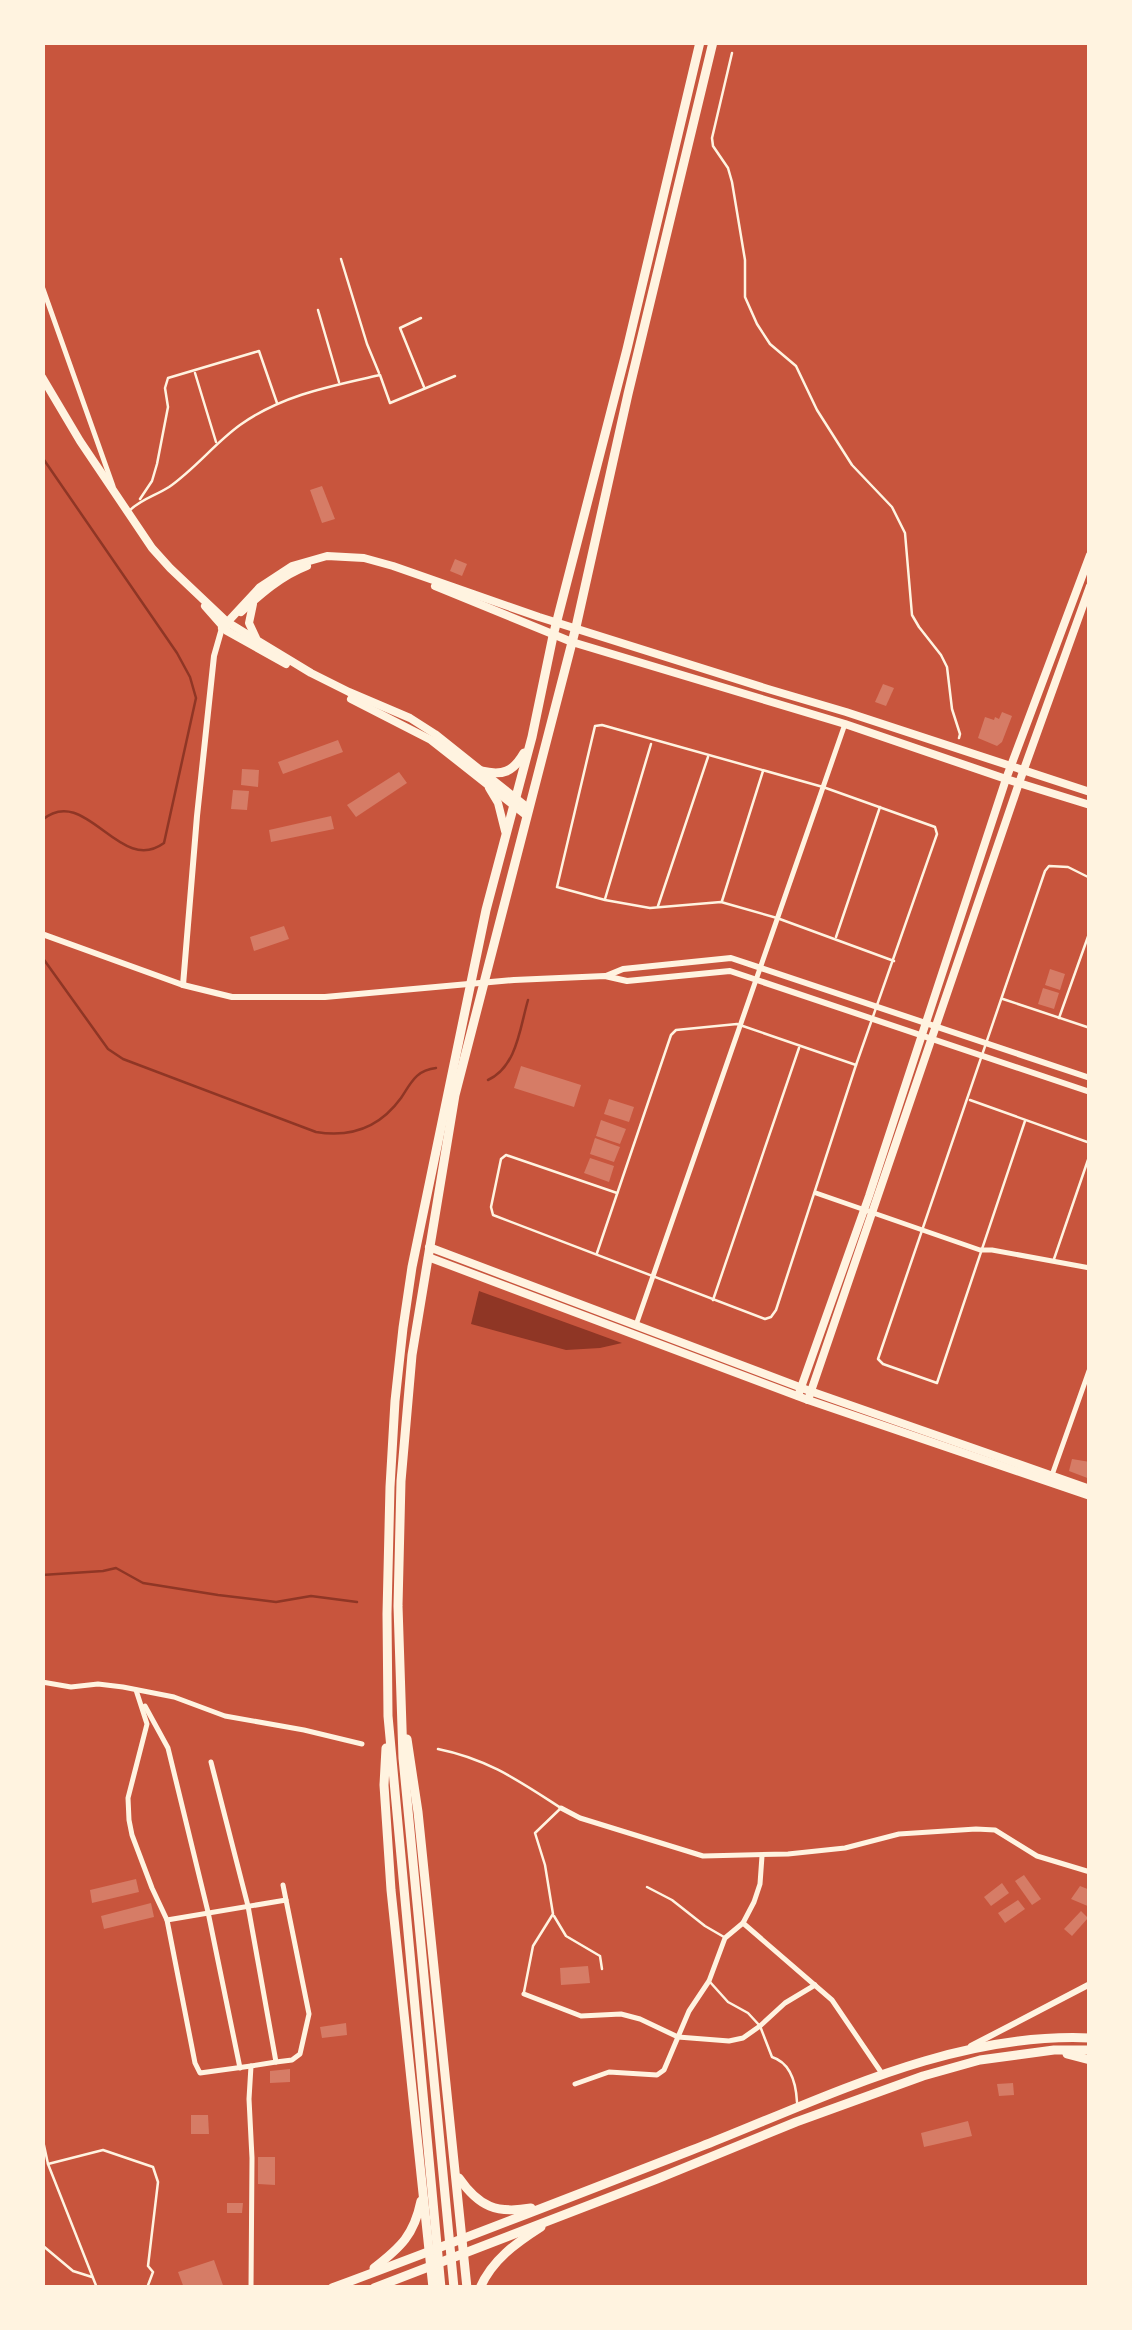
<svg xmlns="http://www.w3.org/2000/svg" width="1132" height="2330" viewBox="0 0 1132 2330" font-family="'Asap Condensed',sans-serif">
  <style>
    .water { fill: #8f3625 }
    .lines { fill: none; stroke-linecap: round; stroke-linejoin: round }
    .stream { stroke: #8f3625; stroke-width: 2.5 }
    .building { fill: #d67c66 }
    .path { stroke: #fff3e0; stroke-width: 2.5 }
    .service { stroke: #fff3e0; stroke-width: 2.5 }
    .minor { stroke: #fff3e0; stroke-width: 5 }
    .tertiary { stroke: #fff3e0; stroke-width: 6 }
    .secondary { stroke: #fff3e0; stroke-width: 8 }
    .primary { stroke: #fff3e0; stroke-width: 9 }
  </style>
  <rect width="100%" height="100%" fill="#c8553d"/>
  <polygon class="water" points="479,1291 622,1343 600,1348 566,1350 471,1324"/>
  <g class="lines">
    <g class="stream">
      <path d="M42,457L177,653L190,677L196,698L164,843C119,876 86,783 42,820"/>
      <path d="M42,957L108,1049L123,1059L316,1132C352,1138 380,1127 401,1098C411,1083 416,1070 436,1068"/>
      <path d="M488,1080C517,1067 520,1027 528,1000"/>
      <polyline points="42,1575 103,1571 116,1568 143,1583 218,1595 276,1602 311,1596 357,1602"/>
    </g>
  </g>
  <g class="building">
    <polygon points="322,486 335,519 322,523 310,490"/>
    <polygon points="455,559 467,564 462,576 450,571"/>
    <polygon points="883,684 894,688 886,706 875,702"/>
    <polygon points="1002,712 1012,716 1002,742 997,746 978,738 985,717 994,720 995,717 999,719"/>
    <polygon points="338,740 343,752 283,774 278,762"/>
    <polygon points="242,769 259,770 258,787 241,785"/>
    <polygon points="399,772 407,783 356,817 347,805"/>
    <polygon points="233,790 249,791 247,810 231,809"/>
    <polygon points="331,816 334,829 271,842 269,830"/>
    <polygon points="284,926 289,939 254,951 250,937"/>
    <polygon points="1050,969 1065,974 1060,990 1045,985"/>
    <polygon points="1043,988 1059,993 1054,1009 1038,1004"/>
    <polygon points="521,1066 581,1085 574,1107 514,1088"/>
    <polygon points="609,1099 634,1107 629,1122 604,1114"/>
    <polygon points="601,1120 626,1129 620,1144 596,1136"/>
    <polygon points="595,1138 620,1147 614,1162 590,1154"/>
    <polygon points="590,1158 614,1166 609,1182 584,1173"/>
    <polygon points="1072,1459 1090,1462 1090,1479 1069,1471"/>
    <polygon points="1024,1875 1041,1899 1032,1905 1015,1881"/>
    <polygon points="136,1879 139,1892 92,1903 90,1890"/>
    <polygon points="1002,1883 1009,1893 991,1906 984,1897"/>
    <polygon points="1080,1886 1090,1890 1090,1907 1071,1899"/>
    <polygon points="1018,1900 1025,1909 1005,1923 998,1913"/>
    <polygon points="151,1903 154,1917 104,1929 101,1916"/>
    <polygon points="1081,1911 1088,1918 1072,1936 1064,1929"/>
    <polygon points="588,1966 590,1983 561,1985 560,1968"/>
    <polygon points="346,2023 347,2035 322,2038 320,2027"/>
    <polygon points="290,2069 290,2082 270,2083 270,2071"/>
    <polygon points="1013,2083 1014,2095 999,2096 997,2084"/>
    <polygon points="191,2115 208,2115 209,2134 191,2134"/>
    <polygon points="968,2121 972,2136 924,2147 921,2133"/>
    <polygon points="258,2157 275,2157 275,2185 258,2184"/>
    <polygon points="227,2203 243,2203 242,2213 227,2213"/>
    <polygon points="214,2260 224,2288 184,2288 178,2272"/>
  </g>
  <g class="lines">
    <polyline class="path" points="732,53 712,138 713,146 728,168 732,182 745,260 745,297 757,324 770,344 796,366 817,410 852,465 892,507 905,533 912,615 919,627 941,655 947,667 952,709 960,734 959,738"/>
    <g class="service">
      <polyline points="341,259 367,344 379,373"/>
      <polyline points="318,310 339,382"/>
      <polyline points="421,318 400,328 424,387"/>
      <polyline points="195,373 216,442"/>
      <polyline points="140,499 152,481 157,464 168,407 165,388 168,378 259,351 277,403"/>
      <path d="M129,511C141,499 155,496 169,487C195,469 215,443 240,425C282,395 331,386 380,375L390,403L455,376"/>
      <polyline points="605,899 651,744"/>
      <polyline points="722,901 763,771"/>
      <polyline points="658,906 708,757"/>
      <polyline points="836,937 880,807"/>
      <polyline points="1003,999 1090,1028"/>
      <polyline points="1059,1018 1090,931"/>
      <polyline points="970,1100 1090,1143"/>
      <polyline points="1025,1121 937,1383 883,1364 878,1359 1045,871 1049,866 1068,867 1090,878"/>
      <polyline points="617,1193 506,1155 501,1159 491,1207 493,1215 765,1319 771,1317 776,1310 856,1065 937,834 935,827 823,787 602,725 595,726 557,887 605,900 650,908 721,902 777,918 894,961"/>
      <polyline points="597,1253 671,1035 676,1030 737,1024 856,1065"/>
      <polyline points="1054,1259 1090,1154"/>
      <polyline points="713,1300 799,1048"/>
      <path d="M438,1749C488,1759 519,1781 561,1808L535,1833L545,1865L553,1914L533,1946L524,1992"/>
      <polyline points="647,1887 672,1900 705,1926 724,1937"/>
      <polyline points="554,1916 566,1936 600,1956 602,1969"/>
      <path d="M710,1982L728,2002L748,2013L760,2026L772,2057C791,2063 796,2083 797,2102"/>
      <polyline points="42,2136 48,2164 97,2288"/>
      <polyline points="48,2164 103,2150 153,2167 158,2182 148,2266 153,2272 147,2288"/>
      <polyline points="42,2245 73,2271 92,2277"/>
    </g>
    <g class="minor">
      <polyline points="42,286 113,486"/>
      <polyline points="816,1193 980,1250 992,1250 1090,1268"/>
      <polyline points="636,1325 845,724"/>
      <polyline points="1052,1475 1090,1368"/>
      <polyline points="42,1682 71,1687 98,1684 123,1687 174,1697 225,1716 304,1730 362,1744"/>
      <polyline points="136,1690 147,1724 128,1798 129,1820 132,1835 152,1888 167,1920 195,2063 200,2073 251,2066"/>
      <polyline points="145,1706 168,1748 208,1912 240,2068"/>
      <polyline points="211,1762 248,1906 276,2062 251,2066 249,2099 252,2158 251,2288"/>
      <polyline points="561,1808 580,1818 703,1856 788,1854 845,1848 899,1834 976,1829 995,1830 1037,1856 1090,1872"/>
      <polyline points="167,1920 286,1900"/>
      <polyline points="743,1923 832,2000 883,2075"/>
      <polyline points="524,1994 581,2016 621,2014 640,2019 678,2037 729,2041 743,2038 760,2026 785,2003 815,1985"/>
      <polyline points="276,2062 292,2060 300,2054 309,2014 283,1885"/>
      <polyline points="575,2084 609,2072 657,2075 664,2070 689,2011 709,1981 725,1938 743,1923 754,1902 760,1884 762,1856"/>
    </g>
    <g class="tertiary">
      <polyline points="42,934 183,985 232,997 325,997 514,980 605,976 627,981 730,971 1090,1092"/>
      <polyline points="606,976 623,969 731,958 1090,1078"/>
      <polyline points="183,985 197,816 214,656 222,628"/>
      <polyline points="971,2046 1090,1984"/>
    </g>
    <g class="secondary">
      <polyline points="42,377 80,441 152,548 170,568 227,622 311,673 349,692 410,718 435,734 528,808"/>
      <polyline points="435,586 572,642 845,724 1006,779 1090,805"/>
      <polyline points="253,604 249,623 256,638"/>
      <polyline points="205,606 227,631 286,664"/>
      <path d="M241,612C261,594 281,576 307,566"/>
      <polyline points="222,628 260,587 292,566 327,556 364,558 393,566 539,617 768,689 846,712 1090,792"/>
      <polyline points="351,699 431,740 526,815"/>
      <polyline points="489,788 498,803 505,831"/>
      <polyline points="429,1247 810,1391 1090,1489"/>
      <polyline points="428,1257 808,1400 1090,1496"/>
      <polyline points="798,1396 869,1196 1006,779 1090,555"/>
      <polyline points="808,1400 1019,783 1090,586"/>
    </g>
    <g class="primary">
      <path d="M481,771C503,776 513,772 524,753"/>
      <polyline points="407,1739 418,1812 467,2288"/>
      <polyline points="386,1748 384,1785 391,1890 433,2288"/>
      <polyline points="1067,2054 1090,2060"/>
      <path d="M459,2178C479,2207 497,2214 531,2208"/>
      <path d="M374,2268C401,2247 414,2235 421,2201"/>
      <path d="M332,2288C459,2241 584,2192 710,2143C831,2095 956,2032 1090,2038"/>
      <polyline points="374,2288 657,2179 796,2122 923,2076 980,2060 1054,2050 1090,2050"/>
      <polyline points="441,2288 388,1716 387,1614 390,1487 395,1401 403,1328 412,1267 486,910 532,737 553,636 627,349 700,42"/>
      <polyline points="454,2288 403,1758 398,1606 401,1481 412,1355 455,1095 576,627 628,394 713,42"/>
      <path d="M480,2288C492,2260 516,2243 541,2227"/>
    </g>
  </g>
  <rect width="1132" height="2330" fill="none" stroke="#fff3e0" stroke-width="90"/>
</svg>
